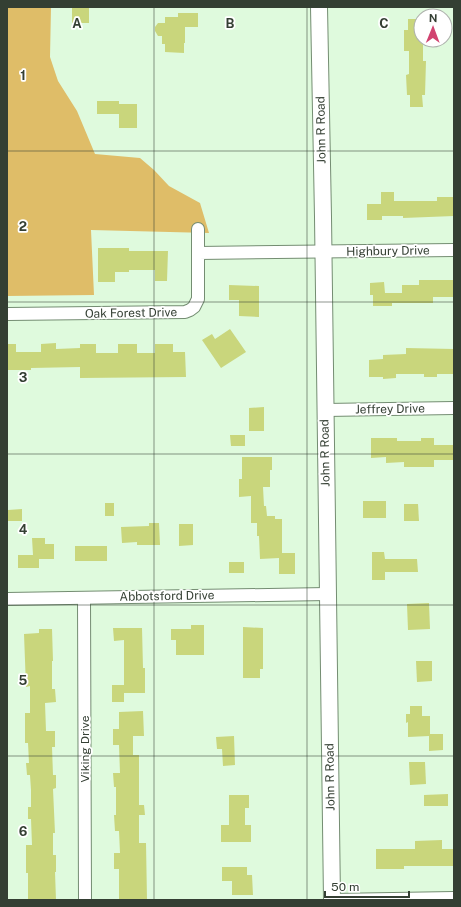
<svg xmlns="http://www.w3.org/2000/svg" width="461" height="907" viewBox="0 0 461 907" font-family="'Public Sans',sans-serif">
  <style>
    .green { fill: #dfbd68 }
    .building { fill: #c9d67c }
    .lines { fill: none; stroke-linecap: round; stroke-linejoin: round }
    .minor-casing { stroke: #748d72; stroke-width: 14 }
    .major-casing { stroke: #748d72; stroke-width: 18 }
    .minor { stroke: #fff; stroke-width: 12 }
    .major { stroke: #fff; stroke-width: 16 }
    .grid { fill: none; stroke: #343f33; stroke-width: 1; stroke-opacity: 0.55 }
    .labels { text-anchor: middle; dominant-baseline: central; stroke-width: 3.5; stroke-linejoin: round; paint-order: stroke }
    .street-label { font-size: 12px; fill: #343f33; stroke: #fff }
    .grid-label { font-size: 13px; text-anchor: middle; font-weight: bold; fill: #343f33; stroke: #fff; stroke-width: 3.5; stroke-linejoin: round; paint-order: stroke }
  </style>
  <rect width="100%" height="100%" fill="#dffadd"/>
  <polygon class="green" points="7,7 51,7 50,57 58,81 77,111 95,154 140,158 154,170 169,186 200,203 209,233 91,230 94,295 7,296"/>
  <g class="building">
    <rect x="72" y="7" width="17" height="16"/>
    <polygon points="178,13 198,13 198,27 185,27 185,43 184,43 184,53 165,52 165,44 162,44 162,36 158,36 155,31 155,27 158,23 165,23 165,17 178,17"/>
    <polygon points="408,19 421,19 421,40 423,40 423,61 426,61 425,95 422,95 423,107 410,107 410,95 407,95 406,75 409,74 409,51 404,51 404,30 408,30"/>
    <polygon points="97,101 119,101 119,104 137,104 137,128 119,128 119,114 97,114"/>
    <polygon points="381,192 394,192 394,201 437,201 437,197 454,197 454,216 403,218 403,216 382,216 382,220 367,220 367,204 381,204"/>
    <polygon points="98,248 129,248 129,251 168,251 167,281 155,281 155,270 129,270 129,272 115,272 115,282 98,282"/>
    <polygon points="419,280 454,280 454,297 433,297 433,303 392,303 392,306 373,306 373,295 370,295 370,283 384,282 385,293 402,293 402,285 419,285"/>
    <polygon points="229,285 259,286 259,317 239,316 239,300 229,300"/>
    <polygon points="230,329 246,352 221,368 202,340 212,334 215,339"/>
    <polygon points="56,343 56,349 80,348 80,344 96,344 96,353 118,353 118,344 137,344 137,353 155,353 155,344 173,344 173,352 185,352 186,377 80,378 80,367 31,368 31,370 7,370 7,344 16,344 16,352 41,352 41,344"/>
    <polygon points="406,348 454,349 454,372 453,372 453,374 437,374 437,377 424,377 424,374 396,374 396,378 383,379 383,377 369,377 369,360 383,359 383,355 406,354"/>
    <polygon points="264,407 264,431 249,431 249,408"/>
    <polygon points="230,435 245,435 245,446 231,446"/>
    <polygon points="371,438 397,438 397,441 421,441 421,438 434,438 434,445 454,445 454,460 434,460 434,467 404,467 404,462 386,463 386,457 371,458"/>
    <polygon points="242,457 272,457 272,470 270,470 270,487 263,487 264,506 266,506 267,516 275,516 275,519 282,519 282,553 295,553 295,574 279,574 279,558 260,559 259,536 257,536 257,523 251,523 251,496 239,497 239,479 242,479"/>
    <rect x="363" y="501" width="23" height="17"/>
    <rect x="105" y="503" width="9" height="13"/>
    <polygon points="404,504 418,504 419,521 404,521"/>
    <polygon points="22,509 22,521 8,521 8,510"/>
    <polygon points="149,523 159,523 160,545 137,545 137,542 122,543 121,527 149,526"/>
    <polygon points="179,524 193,524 193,545 179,546"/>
    <polygon points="32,538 45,538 45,544 54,544 54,559 39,559 39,568 18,568 18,555 33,555"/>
    <rect x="75" y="546" width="32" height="15"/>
    <polygon points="372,552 384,552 385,559 417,559 418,572 385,572 385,580 372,580"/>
    <rect x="229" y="562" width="15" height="11"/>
    <polygon points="429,603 430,629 408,630 407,604"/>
    <polygon points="191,625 204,625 204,655 176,655 176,640 171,640 171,629 191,629"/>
    <polygon points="243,627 263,628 263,669 260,669 260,678 243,678"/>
    <polygon points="113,628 142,628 143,668 145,668 145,693 124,693 124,702 112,702 112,685 124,685 124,640 114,641"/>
    <polygon points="39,629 52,629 53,661 52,661 52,689 55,689 56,702 45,703 46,731 55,731 55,747 52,747 53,775 56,775 56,788 53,789 55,833 53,833 53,855 56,855 56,872 55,872 56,900 28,900 28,873 26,873 26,845 32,845 31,819 28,819 28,807 31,807 31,790 30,775 27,775 26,763 29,763 28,743 25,743 25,713 30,713 30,686 26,687 24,634 39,633"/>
    <polygon points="416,661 432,661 432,681 417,682"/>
    <polygon points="410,706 422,706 422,716 430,716 430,734 443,734 443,750 429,751 429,736 408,737 408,722 406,723 406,714 410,714"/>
    <polygon points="143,711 144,736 133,736 133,755 139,755 139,805 144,805 145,815 139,815 139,843 146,843 147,900 119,900 119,869 114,869 114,853 120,853 119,831 115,831 114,815 116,815 116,787 114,787 113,773 120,773 119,745 113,745 113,729 119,729 119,712"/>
    <polygon points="234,736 235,765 223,766 222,749 217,749 216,737"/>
    <polygon points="409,762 425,762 426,784 410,785"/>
    <polygon points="448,794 448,806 424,806 424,795"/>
    <polygon points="229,795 249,795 249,808 245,808 245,825 251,825 251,842 221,842 221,825 229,825"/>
    <polygon points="442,840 442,849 454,849 454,866 404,866 404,869 376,869 376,849 415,849 415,841"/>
    <polygon points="222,867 247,867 247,875 252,875 253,895 232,895 232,881 222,881"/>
  </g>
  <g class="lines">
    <defs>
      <g id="minor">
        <polyline points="198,253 198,229"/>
        <polyline points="7,314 185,312 190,310 194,307 198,299 198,253 454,250"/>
        <polyline points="325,410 454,408"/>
        <polyline points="84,598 85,900"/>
        <polyline points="7,599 327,594"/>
        <polyline points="332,900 454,898"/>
      </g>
      <polyline id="major" points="319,7 323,217 332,900"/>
    </defs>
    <use href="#minor" class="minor-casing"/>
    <use href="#major" class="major-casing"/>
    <use href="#minor" class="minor"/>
    <use href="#major" class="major"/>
  </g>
  <path class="grid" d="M154,7V900M307,7V900M7,151H454M7,302H454M7,454H454M7,605H454M7,756H454"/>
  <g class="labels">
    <g class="street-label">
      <text transform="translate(321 130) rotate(-91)">John R Road</text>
      <text transform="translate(388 251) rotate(-1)">Highbury Drive</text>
      <text transform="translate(131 313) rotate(-1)">Oak Forest Drive</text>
      <text transform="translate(390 409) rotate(-1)">Jeffrey Drive</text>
      <text transform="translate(325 453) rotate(-91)">John R Road</text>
      <text transform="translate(167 596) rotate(-1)">Abbotsford Drive</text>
      <text transform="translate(85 749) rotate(-90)">Viking Drive</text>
      <text transform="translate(330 777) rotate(-91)">John R Road</text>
    </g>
  </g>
  <g class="grid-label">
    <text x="77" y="28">A</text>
    <text x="230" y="28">B</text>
    <text x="384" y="28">C</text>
    <text x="23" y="80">1</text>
    <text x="23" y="231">2</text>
    <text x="23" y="382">3</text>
    <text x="23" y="534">4</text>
    <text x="23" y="685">5</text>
    <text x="23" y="836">6</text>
  </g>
  <rect width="461" height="907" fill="none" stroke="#343f33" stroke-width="16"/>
  <g transform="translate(433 28) rotate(1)"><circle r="19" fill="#ffffff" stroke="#aeb2ad"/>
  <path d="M0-3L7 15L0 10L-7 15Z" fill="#d14370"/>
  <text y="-6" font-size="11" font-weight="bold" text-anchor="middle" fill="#343f33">N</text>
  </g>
  <path d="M325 891v6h84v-6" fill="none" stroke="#343f33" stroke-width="2"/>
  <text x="331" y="891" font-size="12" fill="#343f33" stroke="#ffffff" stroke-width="3" paint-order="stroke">50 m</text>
</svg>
